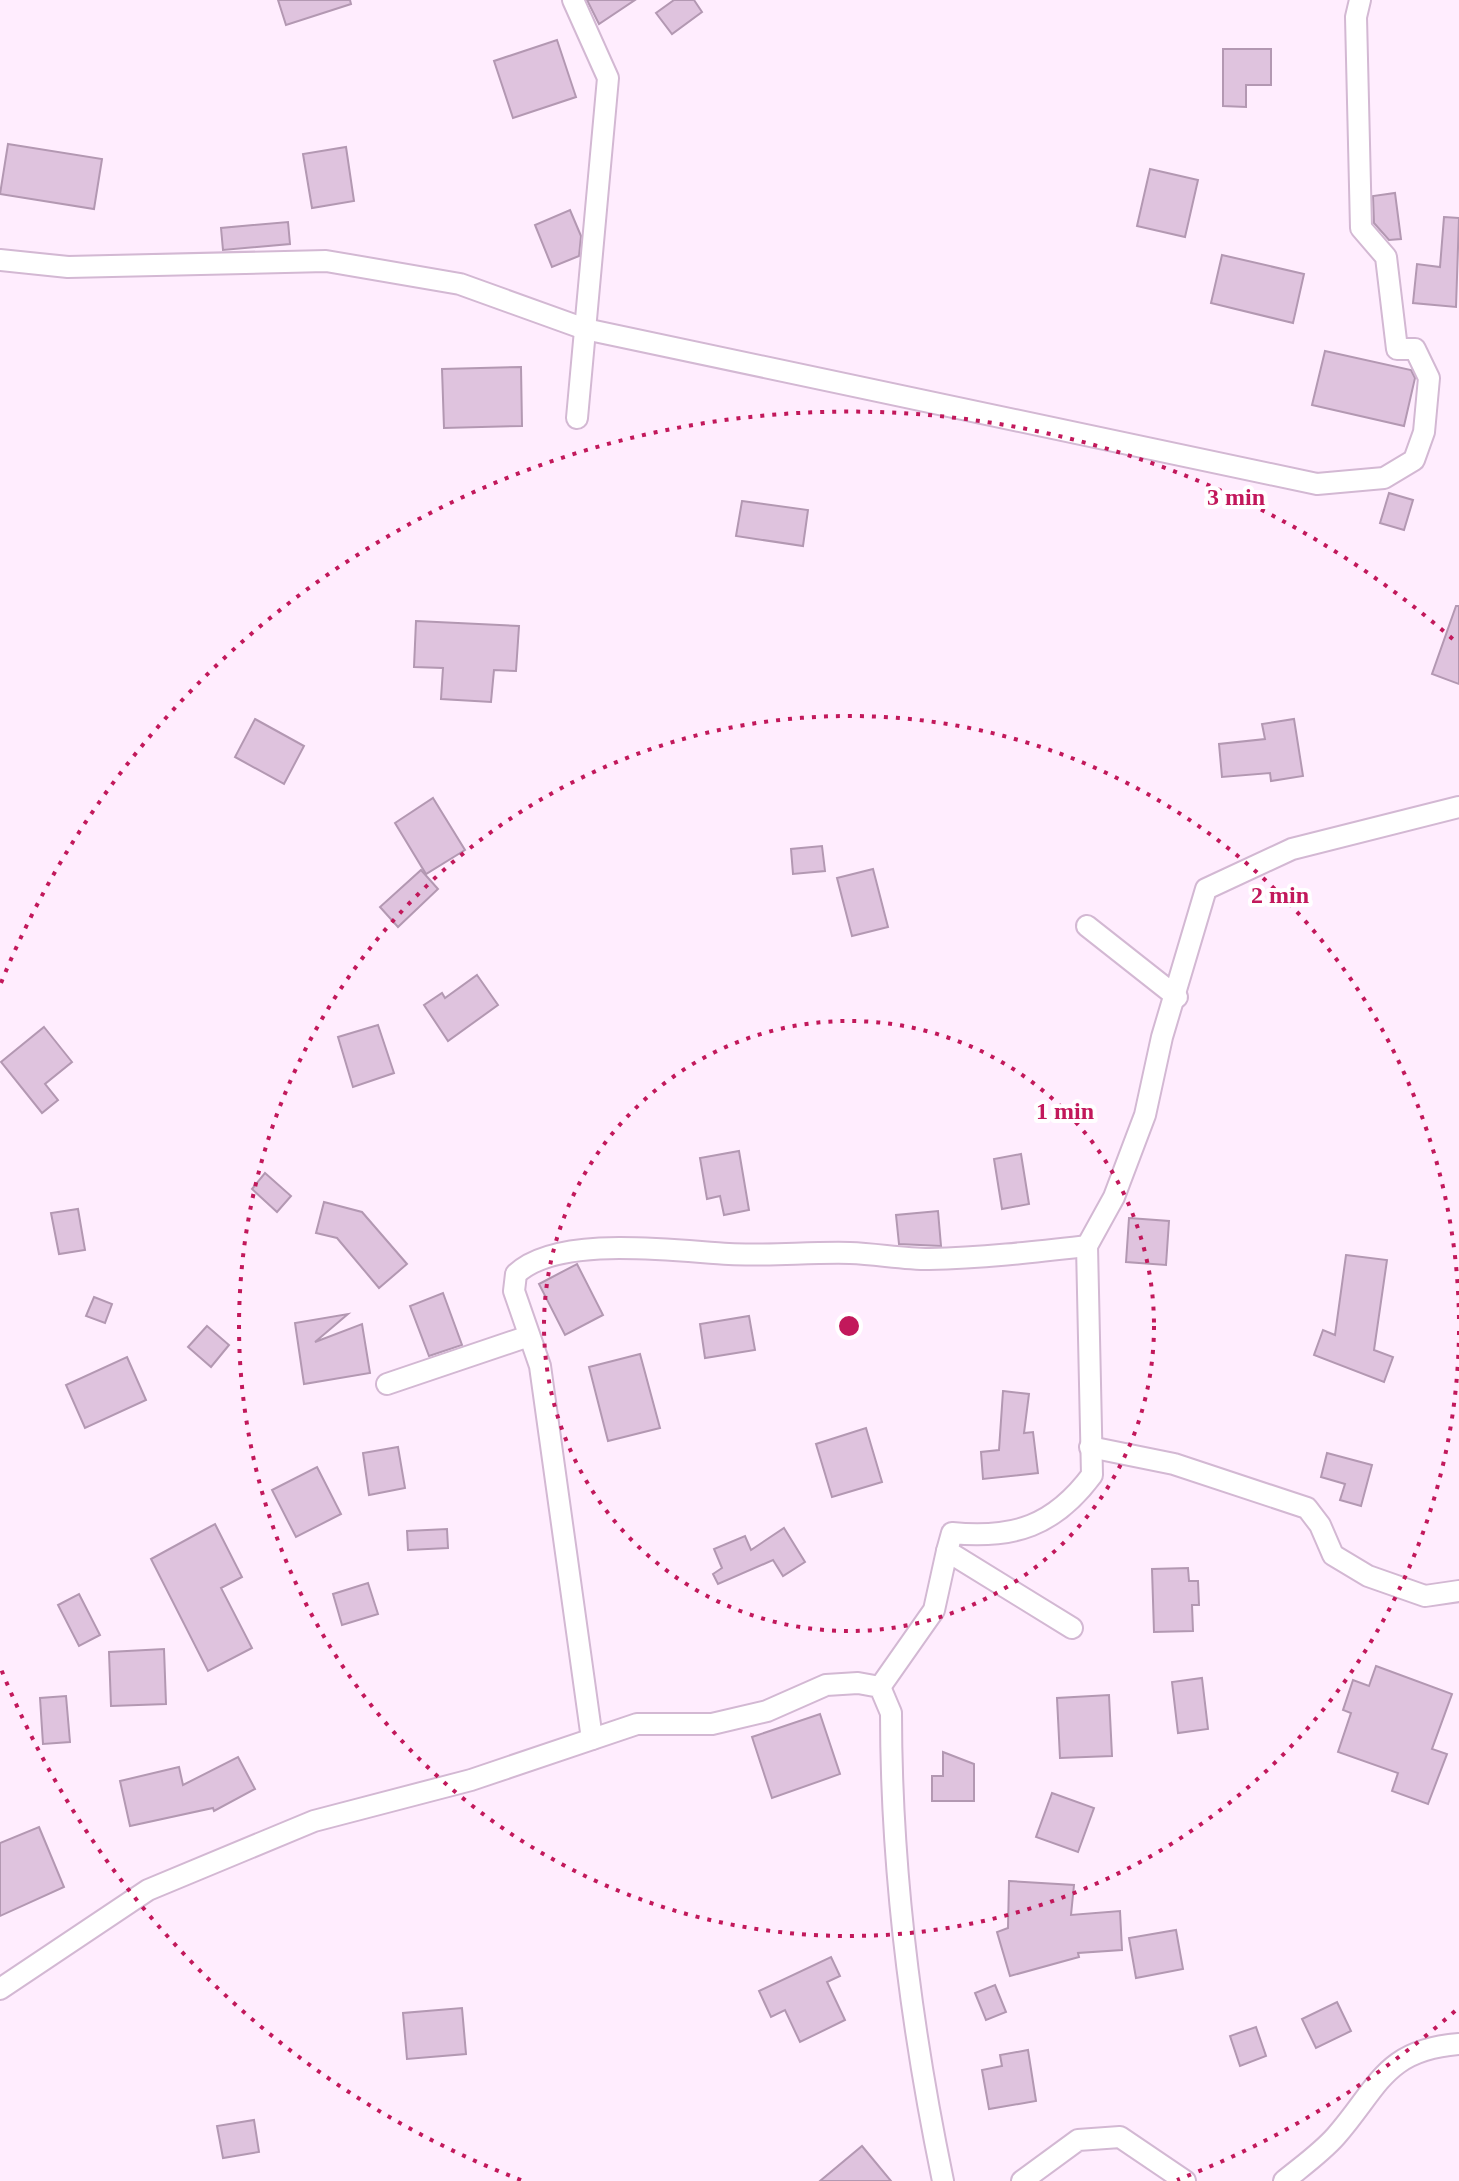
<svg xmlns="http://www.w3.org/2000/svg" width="1459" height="2181" viewBox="0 0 1459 2181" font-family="Georgia,serif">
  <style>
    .building { fill: #dfc3de; stroke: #b398b2; stroke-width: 2 }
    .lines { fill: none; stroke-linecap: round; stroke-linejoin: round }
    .street-casing { stroke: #d3b8d3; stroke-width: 24 }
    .street { stroke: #fff; stroke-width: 20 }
    .ring { fill: none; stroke: #c2185b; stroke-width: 4; stroke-dasharray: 4 8 }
    .centre { fill: #c2185b; stroke: #fff; stroke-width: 4 }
    .ring-label { font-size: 24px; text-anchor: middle; font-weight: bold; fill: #c2185b; stroke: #fff; stroke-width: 8; stroke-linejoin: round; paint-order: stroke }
  </style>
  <rect width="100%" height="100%" fill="#ffedfe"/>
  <g class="building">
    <polygon points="278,0 350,0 351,4 286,25"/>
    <polygon points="587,0 635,0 599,24"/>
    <polygon points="674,0 694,0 702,12 672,34 656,13"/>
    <polygon points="557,40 576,97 513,118 494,61"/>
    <polygon points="1223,49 1271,49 1271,85 1246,85 1246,107 1223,106"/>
    <polygon points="8,144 102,159 94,209 0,194"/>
    <polygon points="346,147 354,201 312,208 303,154"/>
    <polygon points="1150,169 1198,180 1185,237 1137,226"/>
    <polygon points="1395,193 1401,239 1389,240 1374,223 1373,196"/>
    <polygon points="570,210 581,236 579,256 552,267 535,225"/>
    <polygon points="1444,217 1459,218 1456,307 1413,303 1417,264 1440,267"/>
    <polygon points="288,222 290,244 223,250 221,228"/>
    <polygon points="1222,255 1304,274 1293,323 1211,303"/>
    <polygon points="1325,351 1411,370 1415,378 1404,426 1312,405"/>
    <polygon points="521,367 522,426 444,428 442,369"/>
    <polygon points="1389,493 1413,500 1404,530 1380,523"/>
    <polygon points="742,501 808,510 803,546 736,536"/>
    <polygon points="1456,606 1459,606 1459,684 1432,674"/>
    <polygon points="416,621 519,626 516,671 494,670 491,702 441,699 443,668 414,667"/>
    <polygon points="255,719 304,746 284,784 235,757"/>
    <polygon points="1294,719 1303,776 1271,781 1270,773 1222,777 1219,744 1265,739 1262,724"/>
    <polygon points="433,798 465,850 426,874 395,823"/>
    <polygon points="822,846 825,871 793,874 791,849"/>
    <polygon points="873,869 888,927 852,936 837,878"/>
    <polygon points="421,870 438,889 398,927 380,907"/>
    <polygon points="477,975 498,1005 448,1041 424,1005 442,993 445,998"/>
    <polygon points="378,1025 394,1073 353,1087 338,1037"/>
    <polygon points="44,1027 72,1062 45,1084 58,1100 42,1113 1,1062"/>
    <polygon points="739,1151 749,1210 724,1215 720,1196 707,1199 700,1158"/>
    <polygon points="1021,1154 1029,1204 1002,1209 994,1159"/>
    <polygon points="265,1173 291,1196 277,1212 252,1189"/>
    <polygon points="324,1202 362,1212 407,1264 379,1288 337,1238 316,1233"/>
    <polygon points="78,1209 85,1250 59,1254 51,1213"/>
    <polygon points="938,1211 941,1246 899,1244 896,1215"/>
    <polygon points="1129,1218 1169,1221 1166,1265 1126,1262"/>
    <polygon points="1346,1255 1387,1260 1374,1350 1393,1357 1384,1382 1314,1355 1323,1330 1335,1335"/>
    <polygon points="577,1264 603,1315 565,1335 539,1284"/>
    <polygon points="443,1293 462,1345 429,1356 410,1306"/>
    <polygon points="94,1297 112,1304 105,1323 86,1316"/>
    <polygon points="348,1314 315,1342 362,1324 370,1373 304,1384 295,1323"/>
    <polygon points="749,1316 755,1350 705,1358 700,1324"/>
    <polygon points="207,1326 229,1345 211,1367 188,1347"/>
    <polygon points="640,1354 660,1428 608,1441 589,1367"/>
    <polygon points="127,1357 146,1400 85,1428 66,1385"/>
    <polygon points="1003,1391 1029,1394 1024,1433 1033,1432 1038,1473 983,1479 981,1452 999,1450"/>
    <polygon points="866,1428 882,1482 832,1497 816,1444"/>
    <polygon points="398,1447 405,1488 369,1495 363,1453"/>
    <polygon points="1327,1453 1372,1465 1361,1506 1340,1500 1345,1484 1321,1477"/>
    <polygon points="317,1467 341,1514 296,1537 272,1490"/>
    <polygon points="215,1524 242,1577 221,1588 252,1648 208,1671 151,1559"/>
    <polygon points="784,1528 805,1562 783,1576 773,1560 718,1584 713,1574 722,1568 714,1549 745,1536 751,1550"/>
    <polygon points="447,1529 448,1548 408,1550 407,1531"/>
    <polygon points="1188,1568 1189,1581 1198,1581 1199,1605 1192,1605 1193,1631 1154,1632 1152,1569"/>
    <polygon points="368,1583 378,1614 342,1625 333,1594"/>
    <polygon points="79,1594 100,1635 79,1646 58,1605"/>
    <polygon points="164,1649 166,1704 111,1706 109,1652"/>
    <polygon points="1376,1666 1452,1694 1432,1749 1447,1754 1428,1804 1392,1791 1398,1773 1338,1752 1351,1713 1343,1710 1353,1680 1369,1686"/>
    <polygon points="1202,1678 1208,1729 1178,1733 1172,1682"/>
    <polygon points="1109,1695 1112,1756 1060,1758 1057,1698"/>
    <polygon points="66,1696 70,1742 43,1744 40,1698"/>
    <polygon points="820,1714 840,1774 772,1798 752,1737"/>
    <polygon points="943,1752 974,1764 974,1801 932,1801 932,1776 943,1776"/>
    <polygon points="238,1757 255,1789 214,1811 213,1808 130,1826 120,1781 179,1767 183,1785"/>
    <polygon points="1052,1793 1094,1808 1078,1852 1036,1837"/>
    <polygon points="39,1827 64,1887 0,1916 0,1843"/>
    <polygon points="1009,1881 1074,1885 1071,1915 1120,1911 1122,1950 1078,1953 1079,1957 1010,1976 997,1932 1008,1928"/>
    <polygon points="1176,1930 1183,1969 1136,1978 1129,1938"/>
    <polygon points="831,1957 840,1976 827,1982 845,2020 800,2042 785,2010 771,2017 759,1991"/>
    <polygon points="995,1985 1006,2012 986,2020 975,1993"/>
    <polygon points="1337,2002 1351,2031 1316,2048 1302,2019"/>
    <polygon points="462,2008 466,2054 407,2059 403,2013"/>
    <polygon points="1256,2027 1266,2056 1240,2066 1230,2036"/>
    <polygon points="1028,2050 1036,2101 989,2109 982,2070 1002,2066 1000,2055"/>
    <polygon points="254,2120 259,2152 223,2158 217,2126"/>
    <polygon points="862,2146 891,2181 820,2181"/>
  </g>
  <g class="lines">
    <defs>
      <g id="street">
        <polyline points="573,0 608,78 577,418"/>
        <polyline points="0,260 68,267 326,261 460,284 585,329 1317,484 1384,478 1414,460 1424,432 1429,378 1415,349 1397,349 1386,257 1361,228 1356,17 1360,0"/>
        <polyline points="1087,926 1177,997"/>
        <polyline points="387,1384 529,1336"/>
        <polyline points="1090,1447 1174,1464 1307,1508 1320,1525 1333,1555 1368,1576 1425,1596 1459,1591"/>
        <path d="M1072,1628L947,1551L952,1533C1014,1539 1054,1526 1092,1475L1087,1246L1114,1197L1145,1115L1162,1037L1206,889L1292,849L1459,807"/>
        <polyline points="880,1687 934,1610 947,1551"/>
        <path d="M592,1739L540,1366L514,1291L516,1274C558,1234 675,1251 729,1254C769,1256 810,1252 850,1253C877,1254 903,1259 929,1259C982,1258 1034,1252 1087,1246"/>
        <path d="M0,1989L148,1890L314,1821L471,1780L637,1724H712L767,1711L826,1685L858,1683L880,1687L891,1713C891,1871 911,2027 943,2181"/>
        <polyline points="1022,2181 1078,2140 1120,2137 1185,2181"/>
        <path d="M1284,2181C1301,2167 1321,2153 1336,2136C1379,2087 1384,2050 1459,2044"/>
      </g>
    </defs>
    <use href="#street" class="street-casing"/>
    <use href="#street" class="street"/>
  </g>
  <g class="ring">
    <circle cx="849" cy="1326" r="305"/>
    <path d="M1459 1331A610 610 0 1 1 1459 1321"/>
    <path d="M1455 2011A915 915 0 0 1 1177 2180M521 2180A915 915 0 0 1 1 1669M1 983A915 915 0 0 1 1455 641"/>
  </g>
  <circle cx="849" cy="1326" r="12" class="centre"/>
  <g class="ring-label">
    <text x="1236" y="505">3 min</text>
    <text x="1280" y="903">2 min</text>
    <text x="1065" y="1119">1 min</text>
  </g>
</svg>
